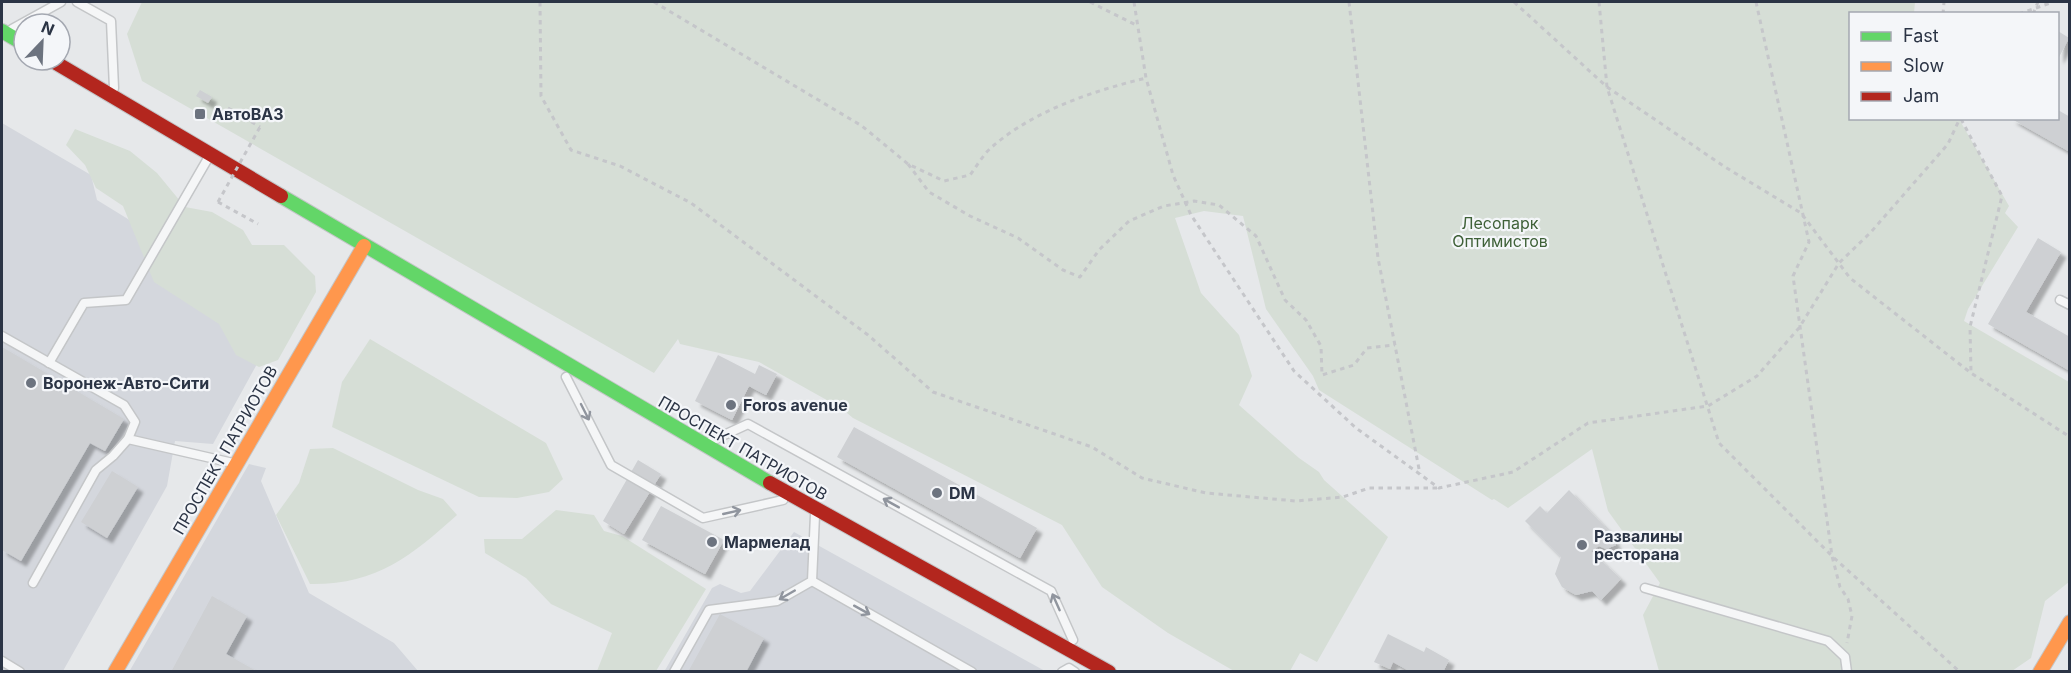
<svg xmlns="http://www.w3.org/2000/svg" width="2071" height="673" viewBox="0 0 2071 673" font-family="Inter,sans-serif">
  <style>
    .built { fill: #d4d7dd }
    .green { fill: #d6ded6 }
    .building { fill: #ced0d3; filter: url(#shadow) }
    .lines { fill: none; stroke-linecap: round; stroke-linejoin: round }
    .lane-casing { stroke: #c4c6c8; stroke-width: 11 }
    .fast-casing { stroke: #c4c6c8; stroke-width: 16 }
    .slow-casing { stroke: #c4c6c8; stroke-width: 16 }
    .jam-casing { stroke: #c4c6c8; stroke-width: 16 }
    .path { stroke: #c5c6ca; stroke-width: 3; stroke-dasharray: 4.5 4.5; stroke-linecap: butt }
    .lane { stroke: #f5f6f7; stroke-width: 8 }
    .fast { stroke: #63d668; stroke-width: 14 }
    .slow { stroke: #ff974d; stroke-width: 14 }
    .jam { stroke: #b3261e; stroke-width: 14 }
    .path-bridge { stroke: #c5c6ca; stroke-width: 3; stroke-dasharray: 4.5 4.5; stroke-linecap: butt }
    .oneway { stroke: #90959e }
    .poi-dot { fill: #6c737f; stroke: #f4f6f9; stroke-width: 2 }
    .labels { text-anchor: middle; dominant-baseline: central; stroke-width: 4.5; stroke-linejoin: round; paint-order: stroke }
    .poi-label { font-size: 16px; font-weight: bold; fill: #2b3445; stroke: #f4f6f9; text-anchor: start }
    .park-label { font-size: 16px; fill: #3f6138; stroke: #f4f6f9 }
    .street-label { font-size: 16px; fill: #2b3445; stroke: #f4f6f9 }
  </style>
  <defs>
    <filter id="shadow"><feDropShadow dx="5.5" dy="5.5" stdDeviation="1.5" flood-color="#0004"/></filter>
  </defs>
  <rect width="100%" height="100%" fill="#e6e8ea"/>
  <g class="built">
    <polygon points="2,123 91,175 97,200 167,243 268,344 213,444 175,441 167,486 63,671 2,671"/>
    <polygon points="249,464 266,468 261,481 309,593 394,643 418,671 129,672"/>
    <polygon points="794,532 1045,671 664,672 712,588 720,584 741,593 750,591"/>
  </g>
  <g class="green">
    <polygon points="142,2 1915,2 1914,13 1850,14 1850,118 1959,119 2009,206 2005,213 2018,227 1968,309 1964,321 2069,382 2069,582 2045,601 2031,658 2012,671 1659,671 1643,615 1660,583 1608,511 1592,449 1508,508 1494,499 1492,500 1319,390 1313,376 1266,309 1243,216 1204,211 1175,218 1201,293 1239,335 1252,376 1239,405 1299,458 1319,472 1324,480 1388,537 1317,662 1300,653 1290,671 1234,671 1168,633 1102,587 1062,525 853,418 841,408 759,362 680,344 678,339 654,373 142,81 127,34"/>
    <polygon points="75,129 130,151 157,173 185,207 212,212 243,230 252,245 284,245 315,276 316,292 278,360 259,367 236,355 219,324 154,282 123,206 96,188 85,165 66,145"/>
    <polygon points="370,339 546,443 563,479 549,492 517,498 479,497 332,427 342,382"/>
    <path d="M333,448L418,490L443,499L457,515C410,557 376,585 310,584L276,515L299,483L310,449Z"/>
    <polygon points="556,510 594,515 604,531 622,536 706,589 656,671 597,671 612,633 551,604 526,578 485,553 484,539 522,539"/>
  </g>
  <g class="building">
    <polygon points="2058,31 2069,38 2058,59"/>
    <polygon points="200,90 212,97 208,103 196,96"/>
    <polygon points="2058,110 2070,117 2070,152 2010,118 2058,118"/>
    <polygon points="2038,238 2061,252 2026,312 2070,337 2070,371 1988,324"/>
    <polygon points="2,347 124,419 105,451 90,443 21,561 2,550"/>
    <polygon points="718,355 755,374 759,365 777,374 766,395 749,386 732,420 695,401"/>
    <polygon points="854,427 1037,528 1020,558 837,457"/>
    <polygon points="638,460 661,474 624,534 603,521"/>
    <polygon points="112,471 138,487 107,538 81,522"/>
    <polygon points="1569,490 1610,532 1616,545 1606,549 1599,546 1591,551 1621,579 1601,600 1592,591 1576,595 1562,587 1555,574 1561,557 1525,521 1540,506 1547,513"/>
    <polygon points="661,506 724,540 705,574 642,540"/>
    <polygon points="212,596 247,616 226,654 258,672 171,672"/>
    <polygon points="720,614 764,638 746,672 688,672"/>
    <polygon points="1388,634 1424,652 1426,647 1449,660 1443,672 1411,672 1393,662 1390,669 1374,662"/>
  </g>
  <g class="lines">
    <defs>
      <g id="lane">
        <polyline points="77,2 111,21 114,88"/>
        <polyline points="12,29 61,2"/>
        <polyline points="2060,300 2070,305"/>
        <polyline points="2,336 124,405 135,422 128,439 233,463"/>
        <polyline points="49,363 84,303 126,300 207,160"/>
        <polyline points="566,377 611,465 703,518 783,500"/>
        <polyline points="711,441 748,424 1051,591 1073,640"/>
        <polyline points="812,581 972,672"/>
        <polyline points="33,583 96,470 113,456 128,439"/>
        <polyline points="1645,588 1828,641 1845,657 1847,672"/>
        <polyline points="2,661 20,672"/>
        <polyline points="674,672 709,610 777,601 812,581 815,515"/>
        <polyline points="1062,672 1069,668 1075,672"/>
      </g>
      <g id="fast">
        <polyline points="2,31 24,44"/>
        <polyline points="281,196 770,483"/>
      </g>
      <g id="slow">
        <polyline points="115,672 364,246"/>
        <polyline points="2040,672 2070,622"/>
      </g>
      <g id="jam">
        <polyline points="51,60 281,196"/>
        <polyline points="770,483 1109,672"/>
      </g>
    </defs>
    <use href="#lane" class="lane-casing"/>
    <use href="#fast" class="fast-casing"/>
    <use href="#slow" class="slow-casing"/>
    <use href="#jam" class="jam-casing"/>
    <g class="path">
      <polyline points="540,2 541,96 571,150 620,166 691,203 868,335 933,392 1092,447 1142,478 1206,493 1296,501 1343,497 1369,488 1437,488"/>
      <path d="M654,2L862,126L908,164L944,181L970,175C977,166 984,153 993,146C1035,110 1093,91 1146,78"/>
      <polyline points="1090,2 1136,25"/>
      <polyline points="1134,2 1146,78 1173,175 1191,215 1294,371 1356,428 1439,488 1513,472 1588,423 1708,406 1757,376 1799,328 1839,263 1871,232 1948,144 1960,118"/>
      <polyline points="1349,2 1378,258 1420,474"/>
      <polyline points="1514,2 1607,87 1725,167 1801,213 1850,278 1971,373 2070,437"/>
      <polyline points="1599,2 1607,87 1719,443 1832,556 1960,672"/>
      <polyline points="1756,2 1809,242 1793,276 1832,556 1840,587 1848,599 1852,616 1847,643"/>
      <polyline points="1943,14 1944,2"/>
      <polyline points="2019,14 2053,2"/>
      <polyline points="2033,14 2038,2"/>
      <polyline points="228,108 260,127"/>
      <polyline points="1961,119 2002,196 1970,327 1971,373"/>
      <polyline points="908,164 929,192 970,216 1018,238 1063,270 1080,277 1099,250 1129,221 1164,206 1194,201 1219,205 1256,236 1285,300 1306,320 1321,346 1322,375 1354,365 1367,348 1395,345"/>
      <polyline points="218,202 258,224"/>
    </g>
    <use href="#lane" class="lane"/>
    <use href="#fast" class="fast"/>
    <use href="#slow" class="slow"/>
    <use href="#jam" class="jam"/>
    <polyline class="path-bridge" points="218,202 260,127"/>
  </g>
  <defs><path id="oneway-shaft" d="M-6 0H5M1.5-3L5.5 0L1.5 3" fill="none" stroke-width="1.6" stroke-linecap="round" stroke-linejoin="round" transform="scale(1.5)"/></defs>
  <g class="oneway">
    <use href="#oneway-shaft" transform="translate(585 412) rotate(63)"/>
    <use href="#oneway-shaft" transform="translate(891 503) rotate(-151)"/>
    <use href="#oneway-shaft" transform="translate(732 512) rotate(-13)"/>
    <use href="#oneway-shaft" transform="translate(787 595) rotate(150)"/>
    <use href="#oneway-shaft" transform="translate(1056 602) rotate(-114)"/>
    <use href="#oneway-shaft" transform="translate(862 610) rotate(29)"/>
  </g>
  <g class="poi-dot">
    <rect x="194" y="108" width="12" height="12" rx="3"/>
    <circle cx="31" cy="383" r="6"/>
    <circle cx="731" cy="405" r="6"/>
    <circle cx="937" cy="493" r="6"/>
    <circle cx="712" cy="542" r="6"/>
    <circle cx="1582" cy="545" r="6"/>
  </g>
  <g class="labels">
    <g class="poi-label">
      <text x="212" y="114">АвтоВАЗ</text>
      <text x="43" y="383">Воронеж-Авто-Сити</text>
      <text x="743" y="405">Foros avenue</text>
      <text x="949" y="493">DM</text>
      <text x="1594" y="536">Развалины<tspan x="1594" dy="18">ресторана</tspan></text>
      <text x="724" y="542">Мармелад</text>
    </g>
    <g class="park-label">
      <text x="1500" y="223">Лесопарк<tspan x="1500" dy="18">Оптимистов</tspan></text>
    </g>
    <g class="street-label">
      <text transform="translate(743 448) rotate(30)">ПРОСПЕКТ ПАТРИОТОВ</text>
      <text transform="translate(225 450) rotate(-60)">ПРОСПЕКТ ПАТРИОТОВ</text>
    </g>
  </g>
  <rect width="2071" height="673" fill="none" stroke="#2b3445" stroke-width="6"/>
  <rect x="1849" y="12" width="210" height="108" fill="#f4f6f9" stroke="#a4a8b1" stroke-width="1.5"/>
  <rect x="1861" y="32" width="30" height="9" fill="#63d668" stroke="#a4a8b1" stroke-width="1.5"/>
  <text x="1903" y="42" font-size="18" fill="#2b3445">Fast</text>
  <rect x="1861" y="62" width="30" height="9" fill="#ff974d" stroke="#a4a8b1" stroke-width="1.5"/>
  <text x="1903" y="72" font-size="18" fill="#2b3445">Slow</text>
  <rect x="1861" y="92" width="30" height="9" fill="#b3261e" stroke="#a4a8b1" stroke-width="1.5"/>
  <text x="1903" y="102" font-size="18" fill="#2b3445">Jam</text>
  <g transform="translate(42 42) rotate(23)"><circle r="28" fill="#f4f6f9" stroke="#a4a8b1" stroke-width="1.5"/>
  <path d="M0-4.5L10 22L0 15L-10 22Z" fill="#6c737f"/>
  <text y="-9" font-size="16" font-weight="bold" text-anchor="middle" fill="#2b3445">N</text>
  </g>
</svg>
